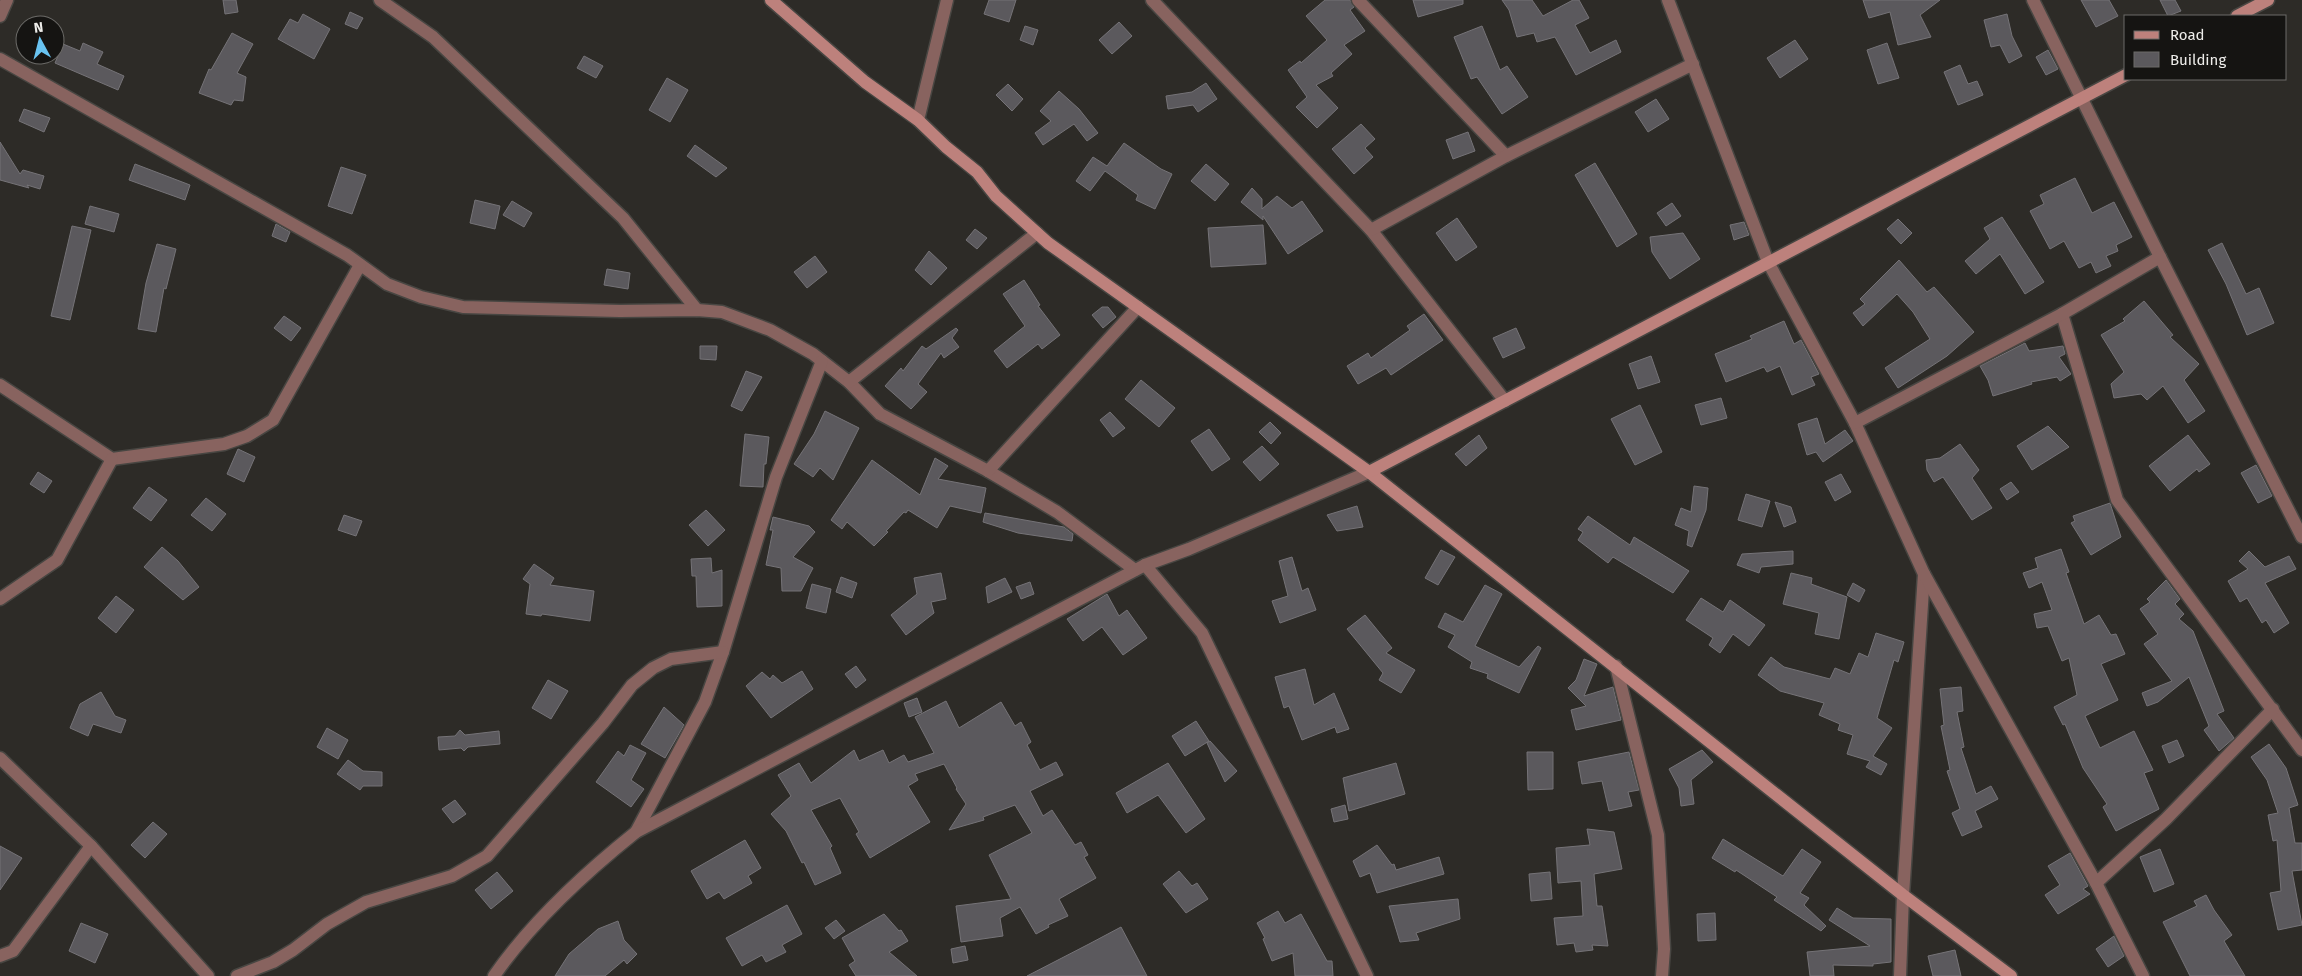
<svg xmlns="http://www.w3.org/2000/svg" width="2302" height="976" viewBox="0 0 2302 976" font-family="'Fira Sans',sans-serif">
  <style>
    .building { fill: #5b595d; stroke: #757377 }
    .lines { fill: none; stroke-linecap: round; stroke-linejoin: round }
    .street-casing { stroke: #484642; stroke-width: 15 }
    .secondary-casing { stroke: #484642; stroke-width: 15 }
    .street { stroke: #88635f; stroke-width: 12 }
    .secondary { stroke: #bd817c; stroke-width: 12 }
  </style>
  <rect width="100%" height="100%" fill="#2d2b27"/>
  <g class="building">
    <polygon points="223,0 236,0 238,12 225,14"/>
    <polygon points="989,0 1016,0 1009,22 984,14"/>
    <polygon points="1325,0 1350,0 1354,7 1350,10 1365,31 1344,45 1352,54 1331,73 1333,76 1316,85 1338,108 1317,128 1296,107 1307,97 1288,70 1300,61 1301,63 1327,40 1306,16"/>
    <polygon points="1413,0 1463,0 1463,4 1418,17"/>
    <polygon points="1502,0 1532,0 1543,16 1573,0 1579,0 1589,18 1575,25 1590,53 1616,40 1621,52 1576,75 1555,37 1537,42 1534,33 1517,37 1509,10"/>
    <polygon points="1863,0 1940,0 1920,15 1931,37 1898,45 1890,12 1869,18"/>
    <polygon points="2081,0 2109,0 2118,16 2096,27"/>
    <polygon points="2160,0 2175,0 2181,11 2168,16"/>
    <polygon points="350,12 363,18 357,29 345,24"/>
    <polygon points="303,14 330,29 314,59 278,39 290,19 298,23"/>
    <polygon points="2007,14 2012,36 2022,56 2009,63 2000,45 1991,47 1984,20"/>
    <polygon points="1119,22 1132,36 1112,54 1099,40"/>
    <polygon points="1025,26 1038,30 1033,45 1020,40"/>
    <polygon points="1482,26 1500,70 1507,66 1528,97 1502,114 1477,77 1471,79 1454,37"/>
    <polygon points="232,33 253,44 237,73 246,77 243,101 234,100 231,105 199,93 209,69 211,70"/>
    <polygon points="1795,40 1808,59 1780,78 1767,58"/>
    <polygon points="83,43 103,52 97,64 124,76 118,90 55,63 63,44 80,51"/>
    <polygon points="1887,43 1899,78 1878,84 1867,50"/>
    <polygon points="2048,50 2058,69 2046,75 2036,57"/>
    <polygon points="584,56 603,66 596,78 577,68"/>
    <polygon points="1960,65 1968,84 1977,81 1983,95 1958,105 1944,72"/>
    <polygon points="667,78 688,90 670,122 649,110"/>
    <polygon points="1206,83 1217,99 1198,112 1193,105 1168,109 1166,96 1192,92"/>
    <polygon points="1008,84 1023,99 1012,111 996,95"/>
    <polygon points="1059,91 1079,109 1098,133 1087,141 1074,124 1043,145 1035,133 1051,121 1040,111"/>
    <polygon points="1656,99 1669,119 1648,132 1635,112"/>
    <polygon points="24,109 50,118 44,132 19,121"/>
    <polygon points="1361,124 1375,139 1365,148 1373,157 1354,174 1332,149"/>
    <polygon points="1468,132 1475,151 1453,159 1446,140"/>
    <polygon points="0,142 20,174 23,170 44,176 40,189 27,185 29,188 0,180"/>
    <polygon points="1124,143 1161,169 1172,174 1155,209 1136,200 1138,195 1105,171 1090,191 1076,181 1093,157 1107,166"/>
    <polygon points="695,145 727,168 716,177 687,156"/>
    <polygon points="1595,163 1637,234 1617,247 1575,175"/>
    <polygon points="135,164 190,185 185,200 129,180"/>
    <polygon points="1206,164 1229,184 1215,201 1191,181"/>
    <polygon points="341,167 366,175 352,214 328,206"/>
    <polygon points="2075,178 2092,213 2114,202 2132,237 2116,245 2118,251 2106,256 2111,266 2096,273 2091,262 2079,268 2064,241 2050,249 2030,211 2044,204 2040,195"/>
    <polygon points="1252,188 1262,199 1262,209 1277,196 1292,208 1302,201 1323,231 1288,254 1263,216 1263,220 1241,202"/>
    <polygon points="475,200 500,206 495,229 470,223"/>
    <polygon points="512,201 532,213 524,227 503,215"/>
    <polygon points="1672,203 1681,216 1666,226 1657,213"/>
    <polygon points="90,206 119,214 114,232 85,224"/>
    <polygon points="2002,217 2044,282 2025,294 2000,254 1976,274 1965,261 1990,239 1984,228"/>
    <polygon points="1457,218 1477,247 1456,261 1436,233"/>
    <polygon points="1898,219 1912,233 1901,244 1887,229"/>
    <polygon points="1744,222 1749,235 1734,240 1730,225"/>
    <polygon points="276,224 290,232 286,242 272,236"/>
    <polygon points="1263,225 1266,264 1211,267 1208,228"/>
    <polygon points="72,226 91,230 70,320 51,316"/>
    <polygon points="975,229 987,238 977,249 966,240"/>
    <polygon points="1683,233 1700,259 1670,279 1652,252 1650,237"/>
    <polygon points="2222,243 2246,294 2259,288 2274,323 2247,335 2226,284 2208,250"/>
    <polygon points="157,244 176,249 166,289 164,288 156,332 138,329 146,283"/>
    <polygon points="929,251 947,268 931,285 915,270"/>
    <polygon points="815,256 827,272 807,288 794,272"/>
    <polygon points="1899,260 1927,292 1934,287 1974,332 1947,356 1898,388 1885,368 1930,339 1913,312 1897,294 1863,326 1853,313 1865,304 1860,299"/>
    <polygon points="607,269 630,273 628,289 604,285"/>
    <polygon points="1024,280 1040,305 1038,306 1060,335 1042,349 1038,344 1007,368 994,351 1025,326 1003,294"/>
    <polygon points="2144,301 2173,335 2170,337 2199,364 2184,380 2205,411 2188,423 2163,386 2147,400 2141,394 2114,398 2111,384 2124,372 2101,335 2125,321 2123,319"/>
    <polygon points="1102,307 1108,307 1116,317 1103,328 1092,315"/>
    <polygon points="1424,314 1443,340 1391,375 1386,368 1358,384 1347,366 1368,353 1371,358 1410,330 1407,326"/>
    <polygon points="284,316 301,328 291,341 274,328"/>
    <polygon points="1784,321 1794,344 1801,340 1819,374 1811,377 1815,385 1792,395 1780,366 1767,372 1764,367 1726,382 1715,354 1752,339 1750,336"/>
    <polygon points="956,328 958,330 952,338 959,347 944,358 941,353 918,384 927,392 911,409 885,386 901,368 903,371 922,346 926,349"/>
    <polygon points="1516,328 1525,348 1503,358 1493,338"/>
    <polygon points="2025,343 2029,351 2063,346 2065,354 2059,357 2071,374 2060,381 2057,377 2031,382 2032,384 1993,396 1988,380 1980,366"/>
    <polygon points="700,346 717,346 716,360 700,359"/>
    <polygon points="1651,356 1660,382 1638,389 1629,364"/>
    <polygon points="746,371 762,377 742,411 731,406"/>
    <polygon points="1141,380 1175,408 1159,427 1125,399"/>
    <polygon points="1721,398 1727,418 1701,425 1695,405"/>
    <polygon points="1640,405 1662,452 1635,465 1611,419"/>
    <polygon points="825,411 859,428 833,480 820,468 813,477 794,464 814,434"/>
    <polygon points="1110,412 1125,428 1113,437 1100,420"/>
    <polygon points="1817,418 1825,444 1845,430 1853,441 1823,462 1816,452 1807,455 1798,424"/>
    <polygon points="1270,422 1281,433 1271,444 1259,432"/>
    <polygon points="2048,426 2069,447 2032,470 2017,446"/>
    <polygon points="1209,429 1230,459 1212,471 1191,441"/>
    <polygon points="745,434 769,437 766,464 764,464 763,487 740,486"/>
    <polygon points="1479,435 1487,448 1466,466 1455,454"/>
    <polygon points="2188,435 2210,464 2199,472 2197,469 2170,491 2149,466"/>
    <polygon points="1960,444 1979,470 1972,478 1992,508 1972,520 1943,477 1934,482 1927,470 1926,460 1940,458"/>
    <polygon points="1262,446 1279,464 1260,481 1243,462"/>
    <polygon points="238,449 255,457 244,482 227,474"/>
    <polygon points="935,458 948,466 938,479 986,488 981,513 950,506 937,528 908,510 906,513 904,512 886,531 888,532 874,546 847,522 842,529 831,520 872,460 920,495"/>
    <polygon points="2256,465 2272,496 2258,503 2241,473"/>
    <polygon points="38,472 52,481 44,493 30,484"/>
    <polygon points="1841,474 1851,492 1835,501 1825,482"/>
    <polygon points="2011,482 2019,492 2007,500 2000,489"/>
    <polygon points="1694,486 1708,488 1706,510 1692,547 1687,545 1689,531 1675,525 1681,508 1691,512"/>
    <polygon points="149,487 167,500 151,521 133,508"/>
    <polygon points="1746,494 1770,501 1762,527 1738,520"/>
    <polygon points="206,498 226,514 212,531 191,515"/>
    <polygon points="1775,502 1791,507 1796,522 1784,527"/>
    <polygon points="2110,503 2121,537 2091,555 2071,523 2075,521 2073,516"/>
    <polygon points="1357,506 1363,527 1337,531 1327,515"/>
    <polygon points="706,510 725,530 708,546 689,525"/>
    <polygon points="985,513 1064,527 1073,534 1072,541 1018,533 983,522"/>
    <polygon points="344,515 362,521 356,536 338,530"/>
    <polygon points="1588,516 1630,545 1634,537 1689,571 1673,593 1613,557 1608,563 1578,540 1583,532 1578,529"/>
    <polygon points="773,517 809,526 815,532 793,557 813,568 801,591 782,591 781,568 766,565 773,530 770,530"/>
    <polygon points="162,547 178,561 199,587 183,600 144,567"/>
    <polygon points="2061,549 2069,572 2066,573 2084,624 2099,615 2111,635 2116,634 2125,654 2101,664 2118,700 2085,716 2100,748 2134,731 2153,770 2144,773 2159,809 2116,831 2103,807 2107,804 2083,768 2065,724 2063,725 2054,707 2077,695 2069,658 2062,661 2048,626 2037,628 2034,614 2052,610 2042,582 2029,588 2023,573 2038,568 2035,558"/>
    <polygon points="1441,550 1455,557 1438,585 1425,578"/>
    <polygon points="1793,551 1793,564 1761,567 1759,573 1737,565 1742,554"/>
    <polygon points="2249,551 2265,567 2289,556 2296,569 2265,583 2289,623 2274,633 2266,620 2262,623 2247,598 2240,602 2228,581 2248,569 2239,561"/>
    <polygon points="1292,557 1302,591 1308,588 1316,610 1280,623 1272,601 1288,596 1279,561"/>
    <polygon points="711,558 712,573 722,570 722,606 697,607 696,576 692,576 691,559"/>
    <polygon points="534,564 554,578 550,585 594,591 590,621 542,614 541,616 526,614 530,584 523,579"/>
    <polygon points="941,573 946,599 931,602 934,613 906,635 891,615 917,594 914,578"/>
    <polygon points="1791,573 1812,578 1811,584 1847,597 1839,639 1815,634 1819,613 1783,604"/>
    <polygon points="841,577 857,583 852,598 836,592"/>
    <polygon points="1005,578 1012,592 988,603 986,587"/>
    <polygon points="2166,580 2180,599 2175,604 2184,614 2179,619 2193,631 2224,711 2217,714 2234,738 2219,751 2204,730 2209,726 2189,677 2158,702 2147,706 2142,693 2172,681 2144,644 2158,634 2140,609 2150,602 2147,599"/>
    <polygon points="1030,582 1034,594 1021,599 1016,587"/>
    <polygon points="1853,583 1865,590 1859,602 1847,595"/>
    <polygon points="812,584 831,589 826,613 806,608"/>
    <polygon points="1485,585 1502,594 1475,646 1519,667 1538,646 1541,648 1519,693 1487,678 1488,674 1470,668 1472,662 1448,647 1455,635 1438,627 1445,613 1463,622"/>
    <polygon points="1107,594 1119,616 1127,610 1147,638 1123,655 1102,627 1083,641 1067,619"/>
    <polygon points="116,596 134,610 116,633 98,618"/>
    <polygon points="1701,598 1723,612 1730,600 1765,625 1749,646 1733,634 1720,653 1709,645 1713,638 1686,620"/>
    <polygon points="1365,615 1392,648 1386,653 1415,670 1401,693 1379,680 1383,673 1347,629"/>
    <polygon points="1876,633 1904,642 1898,662 1894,660 1877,718 1892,728 1873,756 1887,764 1881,775 1866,767 1870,761 1847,754 1853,735 1838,730 1840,724 1819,715 1824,703 1780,691 1758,675 1771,657 1784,667 1830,679 1835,668 1850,674 1859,653 1868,657"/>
    <polygon points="1584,659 1597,664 1584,696 1613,687 1621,720 1576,730 1571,710 1586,706 1568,688 1576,680"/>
    <polygon points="856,666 866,680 856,688 845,674"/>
    <polygon points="1305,669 1314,705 1334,693 1349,729 1337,733 1335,727 1302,740 1289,706 1284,708 1275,677"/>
    <polygon points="802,671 813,689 771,718 746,686 762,672 770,679 773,675 782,683"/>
    <polygon points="548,680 568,691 551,719 532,708"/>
    <polygon points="1961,687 1963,711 1957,712 1964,747 1961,748 1976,794 1991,786 1998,799 1975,811 1982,827 1962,836 1952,813 1960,809 1947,771 1950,770 1941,726 1944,725 1940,689"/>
    <polygon points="101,692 115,716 126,720 121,733 93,724 88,736 70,728 80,704"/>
    <polygon points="917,698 922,712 909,717 904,703"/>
    <polygon points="946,701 959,728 1001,702 1015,726 1021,722 1031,742 1027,745 1040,770 1056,762 1063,775 1030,791 1043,816 1052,810 1075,845 1081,842 1088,855 1084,857 1096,878 1059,899 1068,916 1048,925 1049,927 1036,934 1020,907 1000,918 1003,936 961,942 956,906 1011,899 989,855 1032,833 1015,805 983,817 984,820 949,830 966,804 956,789 957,788 944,764 915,774 918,780 908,786 930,822 870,858 856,834 859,832 840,798 811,810 832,846 830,848 841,873 815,885 804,862 802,863 786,831 771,814 791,796 778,775 799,763 811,783 854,750 859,761 883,750 889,763 904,755 908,762 934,753 915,717"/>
    <polygon points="664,707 684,725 665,758 641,744"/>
    <polygon points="1196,721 1209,741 1185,756 1172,736"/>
    <polygon points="327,728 348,740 338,759 317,747"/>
    <polygon points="460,730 465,735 499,731 500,744 468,747 464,751 461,748 439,750 438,737 455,736"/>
    <polygon points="2177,740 2184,756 2169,763 2162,746"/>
    <polygon points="1210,741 1237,771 1225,782 1207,743"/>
    <polygon points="2269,744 2286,768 2298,805 2289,808 2295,843 2302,843 2302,870 2292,871 2302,925 2278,930 2270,893 2281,891 2277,840 2273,841 2268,815 2278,813 2267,780 2251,757"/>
    <polygon points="630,745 646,753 631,780 644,789 631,807 596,782 618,751 624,756"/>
    <polygon points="1702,750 1713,762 1691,780 1694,804 1681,806 1679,788 1669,769"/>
    <polygon points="1527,752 1553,752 1553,789 1528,790"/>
    <polygon points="1629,752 1639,790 1628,792 1632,806 1609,811 1602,781 1582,784 1578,762"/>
    <polygon points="348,760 363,771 382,772 382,786 363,786 360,790 337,774"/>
    <polygon points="1168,763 1205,819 1186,833 1158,795 1127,813 1116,793"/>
    <polygon points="1396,763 1405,794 1349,811 1343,778"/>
    <polygon points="455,800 466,814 453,823 442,809"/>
    <polygon points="1345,805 1348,819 1334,822 1331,809"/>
    <polygon points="153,822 167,834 145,858 131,845"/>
    <polygon points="1587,829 1614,832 1622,869 1594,874 1597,906 1602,906 1608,946 1592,945 1593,950 1576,952 1574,943 1557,945 1554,918 1583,916 1581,881 1558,883 1556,848 1590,845"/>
    <polygon points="1723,839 1783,876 1802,849 1821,862 1800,893 1809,898 1804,905 1826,926 1821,931 1774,900 1777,897 1736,870 1735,872 1712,858"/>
    <polygon points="745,840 761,868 748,876 752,883 724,899 719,892 707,899 691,871"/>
    <polygon points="1377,845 1392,865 1394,864 1396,870 1439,857 1444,874 1377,893 1370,873 1360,877 1353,861"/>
    <polygon points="0,846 22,858 0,890"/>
    <polygon points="2160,849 2174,884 2154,892 2140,857"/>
    <polygon points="2070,853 2088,886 2083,889 2090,894 2058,914 2045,895 2060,885 2048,866"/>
    <polygon points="1179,871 1192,886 1197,883 1208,899 1186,913 1163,884"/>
    <polygon points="497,872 513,891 491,909 475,890"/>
    <polygon points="1550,872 1552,899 1531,901 1529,874"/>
    <polygon points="2206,895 2214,910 2232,935 2224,941 2245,976 2190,976 2163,922 2197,906 2194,901"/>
    <polygon points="1458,899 1460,919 1416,933 1419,940 1400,942 1389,906"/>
    <polygon points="787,905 802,934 782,945 786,952 766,962 762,955 742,966 726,938"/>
    <polygon points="1837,908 1853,918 1891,919 1891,962 1873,964 1873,966 1833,965 1834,976 1810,976 1807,952 1870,946 1829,920"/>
    <polygon points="1278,911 1285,923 1301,914 1327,961 1332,961 1333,976 1295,976 1293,953 1272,961 1263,939 1265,938 1257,923"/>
    <polygon points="1715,913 1716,940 1698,941 1697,914"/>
    <polygon points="884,914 899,931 901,930 908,941 889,952 917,976 856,976 849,965 855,961 842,938"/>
    <polygon points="836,920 845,931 834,939 825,928"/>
    <polygon points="618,921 624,940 637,954 627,964 624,960 605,976 555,976 569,954 598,929"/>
    <polygon points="81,923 108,934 95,963 69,951"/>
    <polygon points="1121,927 1147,976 1027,976 1089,944"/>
    <polygon points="2114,936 2124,956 2108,967 2096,949"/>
    <polygon points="965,946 968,960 953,963 951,949"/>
    <polygon points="1955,950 1961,976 1933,976 1928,956"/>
  </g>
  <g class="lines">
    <defs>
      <g id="street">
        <polyline points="380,0 433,37 623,218 697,310"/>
        <polyline points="1152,0 1371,230 1505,401"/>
        <polyline points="1358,0 1506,156"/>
        <polyline points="1668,0 1768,262 1855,423 1924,574 1903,895 1900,976"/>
        <polyline points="2033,0 2160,257 2302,537"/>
        <polyline points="0,16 7,0"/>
        <polyline points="0,59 347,255 387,284 421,297 463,307 620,311 697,310 722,312 770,330 813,354 849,382 880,414 988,471 1057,512 1135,570"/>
        <polyline points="918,120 947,0"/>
        <polyline points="1371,230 1506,156 1693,64"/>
        <polyline points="2062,314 2117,500 2302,750"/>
        <polyline points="849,382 1037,233"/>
        <polyline points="0,385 112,459 224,444 247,436 273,420 360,265"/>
        <polyline points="1855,423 2062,314 2160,257"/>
        <polyline points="988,471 1138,307"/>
        <polyline points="1145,565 1202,633 1367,976"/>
        <polyline points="1924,574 2096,883 2143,976"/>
        <polyline points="0,599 57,560 112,459"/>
        <polyline points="1616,666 1658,835 1664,949 1662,976"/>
        <polyline points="0,758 91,846 208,976"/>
        <polyline points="636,832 705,702 723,652 776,477 822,361"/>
        <polyline points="2096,883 2166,819 2273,709"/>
        <polyline points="0,956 13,951 91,846"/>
        <polyline points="237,976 273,962 293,950 327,924 366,902 452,876 487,856 603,723 632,685 653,668 671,659 723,652"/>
        <path d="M494,976C530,924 586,872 636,832L1145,565L1189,549L1369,472"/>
      </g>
      <g id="secondary">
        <polyline points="771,0 865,82 918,120 946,147 977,172 996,196 1048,243 1369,472 1903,895 2011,976"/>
        <polyline points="2237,16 2268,0"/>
        <polyline points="1369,472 2126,75"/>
      </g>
    </defs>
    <use href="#street" class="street-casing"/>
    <use href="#secondary" class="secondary-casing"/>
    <use href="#street" class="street"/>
    <use href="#secondary" class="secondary"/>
  </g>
  <rect x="2124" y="15" width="162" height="65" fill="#151412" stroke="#6c6b68"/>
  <rect x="2134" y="31" width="25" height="8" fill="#bd817c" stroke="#6c6b68"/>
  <text x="2170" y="40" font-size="15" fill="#eeedea">Road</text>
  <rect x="2134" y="52" width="25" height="15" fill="#5b595d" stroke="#6c6b68"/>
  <text x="2170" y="65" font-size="15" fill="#eeedea">Building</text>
  <g transform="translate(40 40) rotate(353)"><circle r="24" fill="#151412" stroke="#6c6b68"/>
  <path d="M0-4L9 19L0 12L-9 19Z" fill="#69c3f1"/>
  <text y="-8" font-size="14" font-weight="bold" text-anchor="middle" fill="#eeedea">N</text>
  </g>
</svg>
